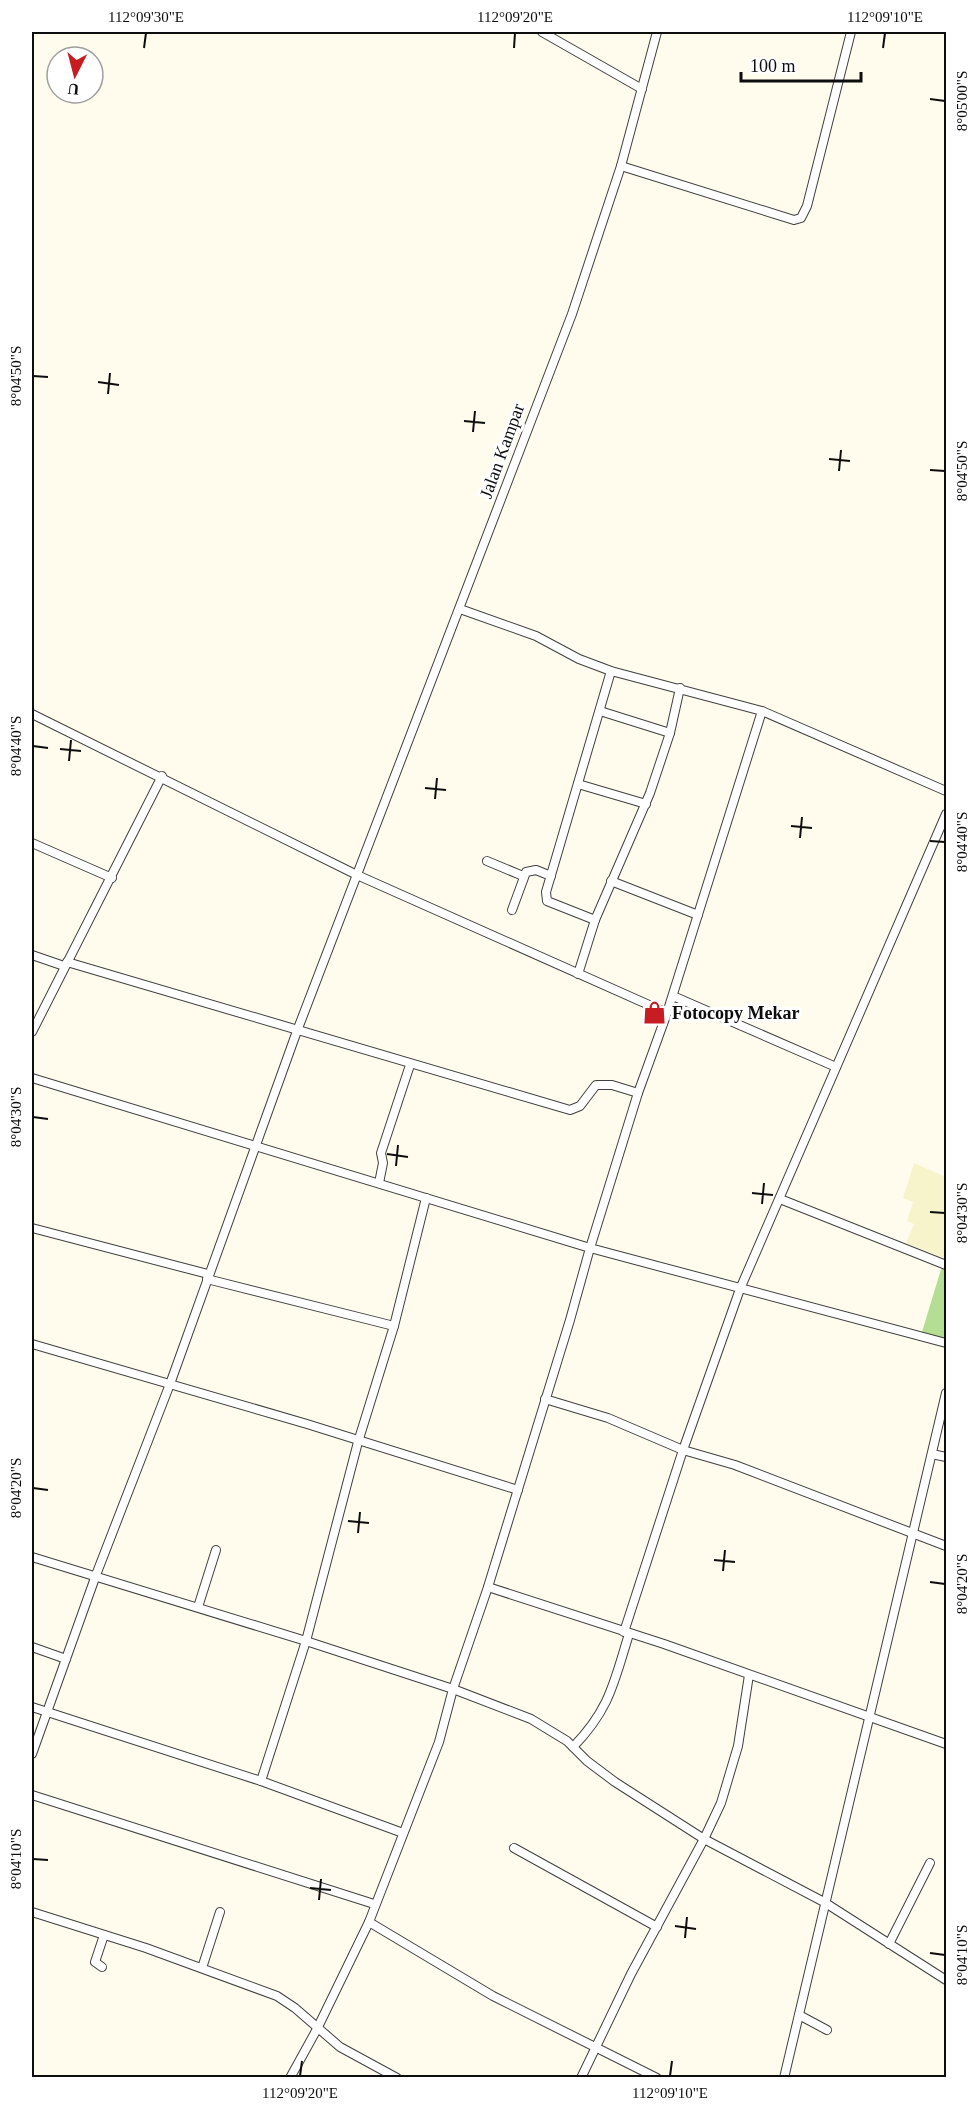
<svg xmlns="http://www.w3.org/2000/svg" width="978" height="2109" viewBox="0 0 978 2109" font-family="Georgia,serif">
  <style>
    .farmland { fill: #f7f4cb }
    .forest { fill: #b3de93 }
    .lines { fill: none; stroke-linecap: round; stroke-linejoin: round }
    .street-casing { stroke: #404040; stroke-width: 10 }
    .street { stroke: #fff; stroke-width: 8 }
    .ticks { fill: none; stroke: #0d0d0d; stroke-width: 2 }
    .labels { text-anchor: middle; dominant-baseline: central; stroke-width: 6; stroke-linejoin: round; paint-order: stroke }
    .street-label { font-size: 18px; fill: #0d0d0d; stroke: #fff }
    .poi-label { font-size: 18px; font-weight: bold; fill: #0d0d0d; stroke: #fff; text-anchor: start }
    .neatline { fill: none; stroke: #0d0d0d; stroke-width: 2 }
    .ticks-label { font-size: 15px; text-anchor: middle; fill: #0d0d0d }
  </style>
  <rect width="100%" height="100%" fill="#fffced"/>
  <polygon class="farmland" points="914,1163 946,1177 946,1259 906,1243 914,1224 907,1221 913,1202 903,1198"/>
  <polygon class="forest" points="942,1266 946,1268 946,1340 922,1332"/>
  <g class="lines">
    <defs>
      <g id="street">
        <polyline points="542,32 642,89"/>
        <polyline points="621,166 794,220 801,218 807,206 851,32"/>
        <polyline points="460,609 536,636 579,659 611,671 762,711 946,791"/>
        <polyline points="600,711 670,733"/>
        <polyline points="32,714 357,875 667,1013 638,1093 590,1248 946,1343"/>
        <polyline points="578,784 646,804"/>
        <polyline points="32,843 112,878"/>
        <polyline points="487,861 523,876"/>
        <polyline points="611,881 698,915"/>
        <polyline points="512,910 526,872 536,870 551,876"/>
        <polyline points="595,920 547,901 546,892 611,671"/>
        <polyline points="32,955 64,966"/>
        <polyline points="67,962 570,1110 580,1106 596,1085 612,1085 638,1093"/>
        <polyline points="578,974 595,920 650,793 670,733 680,688"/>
        <polyline points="673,996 836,1067"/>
        <polyline points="667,1013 762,711"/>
        <polyline points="32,1032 162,776"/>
        <polyline points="32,1078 590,1248 570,1320 488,1587 453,1689 439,1742 369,1922 317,2029 290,2078"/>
        <polyline points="379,1183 383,1163 381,1153 410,1065"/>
        <polyline points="780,1199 946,1265"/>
        <polyline points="32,1228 208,1274"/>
        <polyline points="207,1279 394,1326"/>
        <polyline points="32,1344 307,1424 518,1490"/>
        <polyline points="545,1399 608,1418 683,1450 735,1465 946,1546"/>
        <polyline points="932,1454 946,1457"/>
        <polyline points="32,1557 306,1641 453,1689 531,1719 567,1741 587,1761 615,1782 704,1839 824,1902 946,1980"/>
        <polyline points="488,1587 664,1644 946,1744"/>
        <polyline points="198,1607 216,1550"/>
        <polyline points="624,1632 683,1450 740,1289 946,814"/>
        <polyline points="32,1647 66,1659"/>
        <polyline points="32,1707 261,1781 403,1833"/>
        <path d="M573,1747C610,1709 614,1682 629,1634"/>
        <polyline points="32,1754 96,1575 170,1384 297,1031 572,314 621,166 657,32"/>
        <polyline points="261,1781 306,1641 358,1442 394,1326 426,1198"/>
        <polyline points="32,1795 374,1904"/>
        <polyline points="514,1848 657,1927"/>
        <polyline points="32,1912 146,1948 277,1996 295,2008 340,2047 397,2078"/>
        <polyline points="369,1922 493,1996 657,2078"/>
        <polyline points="889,1944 930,1863"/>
        <polyline points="102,1967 95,1962 104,1935"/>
        <polyline points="202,1968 220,1912"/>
        <polyline points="799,2015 827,2030"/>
        <polyline points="581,2078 631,1974 704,1839 721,1803 738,1746 749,1675"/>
        <polyline points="784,2078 946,1393"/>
      </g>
    </defs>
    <use href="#street" class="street-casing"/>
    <use href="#street" class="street"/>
  </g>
  <path class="ticks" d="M144,48L146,33M514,48L515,33M883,48L885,33M930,99L945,101M33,376L48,377M98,382L119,385M108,394L110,373M464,421L485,423M473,432L475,411M829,459L850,461M930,470L945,471M839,471L841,450M33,746L48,748M60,749L81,751M69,761L71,740M425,788L446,790M435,799L437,778M791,826L812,828M800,838L802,817M930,841L945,842M33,1117L48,1119M387,1154L408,1157M396,1166L398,1145M752,1193L773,1195M762,1204L764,1183M930,1212L945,1213M33,1488L48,1490M348,1521L369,1523M358,1533L360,1512M714,1560L735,1562M723,1571L725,1550M930,1582L945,1584M33,1859L48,1860M310,1888L331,1890M319,1900L321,1879M675,1926L696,1929M685,1938L687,1917M930,1953L945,1955M300,2076L302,2061M670,2076L672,2061"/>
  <defs>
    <symbol id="shop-bare" viewBox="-9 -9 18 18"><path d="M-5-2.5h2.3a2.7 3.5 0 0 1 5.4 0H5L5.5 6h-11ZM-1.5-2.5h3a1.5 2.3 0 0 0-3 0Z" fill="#c61c22" stroke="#fff" stroke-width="2.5" paint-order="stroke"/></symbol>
  </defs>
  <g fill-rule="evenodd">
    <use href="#shop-bare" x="638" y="996" width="33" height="33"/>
  </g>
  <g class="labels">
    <g class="street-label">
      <text transform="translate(502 451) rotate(-70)">Jalan Kampar</text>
    </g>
    <g class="poi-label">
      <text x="672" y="1013">Fotocopy Mekar</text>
    </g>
  </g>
  <rect width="978" height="2109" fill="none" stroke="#ffffff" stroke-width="66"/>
  <g transform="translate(75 75) rotate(186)"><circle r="28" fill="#ffffff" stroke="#9e9e9e" stroke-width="1.5"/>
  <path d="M0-4.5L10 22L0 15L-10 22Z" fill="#c61c22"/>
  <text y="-9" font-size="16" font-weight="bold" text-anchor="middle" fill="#0d0d0d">U</text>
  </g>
  <path d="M741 72v9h120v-9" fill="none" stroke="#0d0d0d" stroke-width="3"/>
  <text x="750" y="72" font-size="18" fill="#0d0d0d" stroke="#ffffff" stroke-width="4.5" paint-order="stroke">100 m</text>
  <rect x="33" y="33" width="912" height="2043" class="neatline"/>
  <g class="ticks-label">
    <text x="146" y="22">112°09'30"E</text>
    <text x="515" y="22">112°09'20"E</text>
    <text x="885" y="22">112°09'10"E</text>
    <text transform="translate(962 101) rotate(-90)" y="5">8°05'00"S</text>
    <text transform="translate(16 376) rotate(-90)" y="5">8°04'50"S</text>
    <text transform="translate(962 471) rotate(-90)" y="5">8°04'50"S</text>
    <text transform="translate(16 746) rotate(-90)" y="5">8°04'40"S</text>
    <text transform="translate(962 842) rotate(-90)" y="5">8°04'40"S</text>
    <text transform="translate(16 1117) rotate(-90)" y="5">8°04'30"S</text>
    <text transform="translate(962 1213) rotate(-90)" y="5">8°04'30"S</text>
    <text transform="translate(16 1488) rotate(-90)" y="5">8°04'20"S</text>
    <text transform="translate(962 1584) rotate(-90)" y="5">8°04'20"S</text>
    <text transform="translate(16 1859) rotate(-90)" y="5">8°04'10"S</text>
    <text transform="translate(962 1955) rotate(-90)" y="5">8°04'10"S</text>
    <text x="300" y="2098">112°09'20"E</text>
    <text x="670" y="2098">112°09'10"E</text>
  </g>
</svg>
